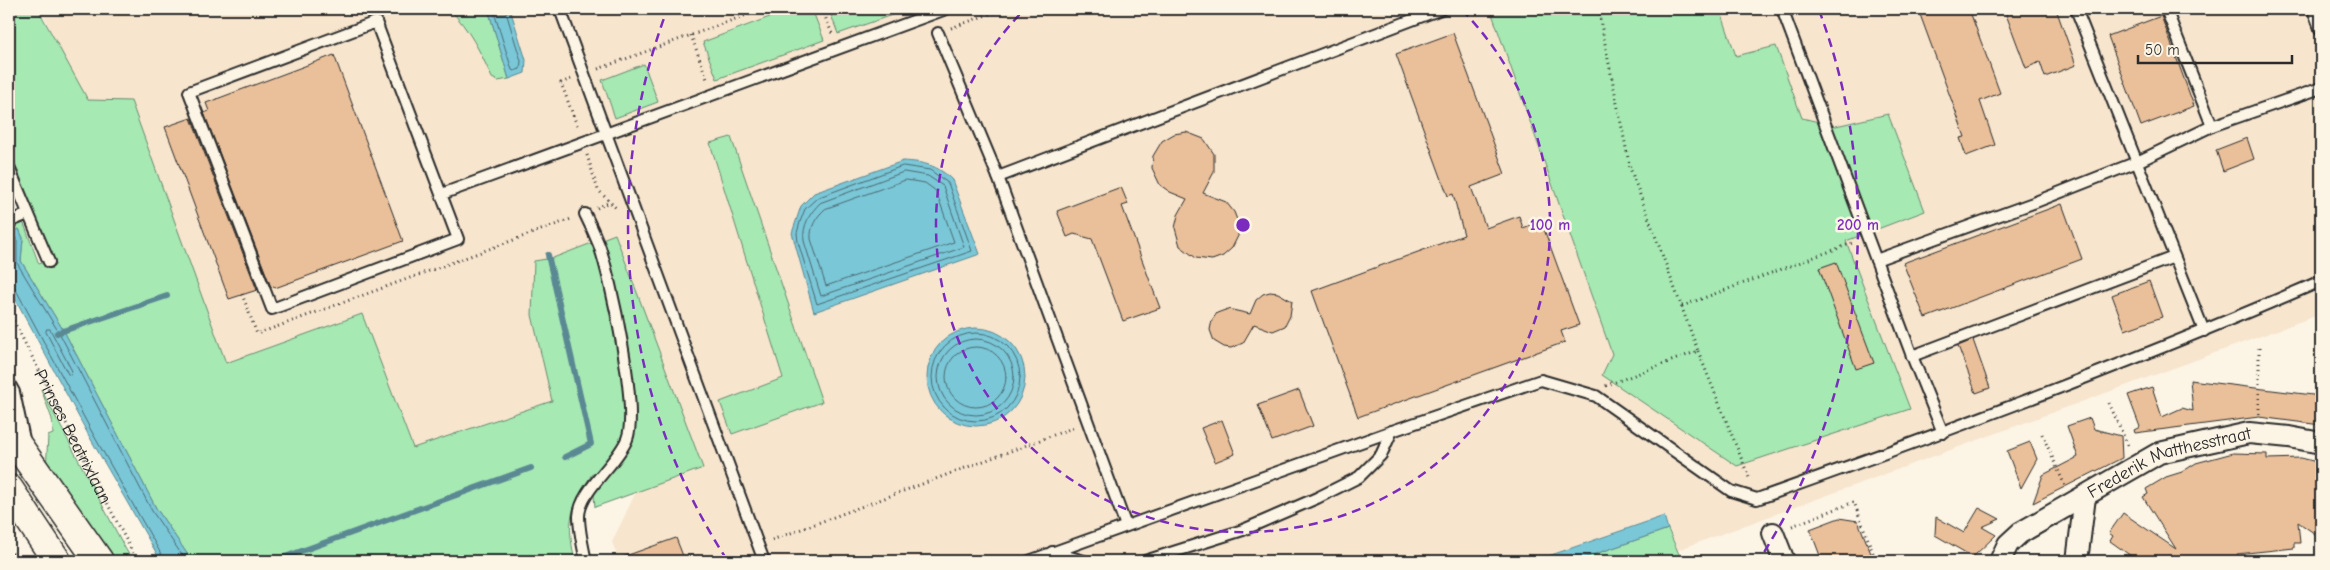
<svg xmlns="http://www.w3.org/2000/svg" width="2330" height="570" viewBox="0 0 2330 570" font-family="'Comic Neue',sans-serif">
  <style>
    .built { fill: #f7e5ce }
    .green { fill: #a6e9b3; stroke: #688a6f }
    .water { fill: #7ac7d8; stroke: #5a8993 }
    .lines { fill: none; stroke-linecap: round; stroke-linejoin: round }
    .shore { stroke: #4b6970; stroke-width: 1 }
    .stream { stroke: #5a8993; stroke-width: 6 }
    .building { fill: #eac09a; stroke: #2b2b2b }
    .lane-casing { stroke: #2b2b2b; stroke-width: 14 }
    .street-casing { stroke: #2b2b2b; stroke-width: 24 }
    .primary-casing { stroke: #2b2b2b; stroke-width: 31 }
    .path { stroke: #2b2b2b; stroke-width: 3; stroke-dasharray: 1 4; stroke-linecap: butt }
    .lane { stroke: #fcf5e5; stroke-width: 10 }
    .street { stroke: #fcf5e5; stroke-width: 20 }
    .primary { stroke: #fcf5e5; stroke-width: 28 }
    .ring { fill: none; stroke: #7b2cbf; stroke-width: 2.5; stroke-dasharray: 9 6 }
    .labels { text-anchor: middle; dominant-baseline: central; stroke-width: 5; stroke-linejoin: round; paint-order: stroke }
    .street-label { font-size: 18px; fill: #2b2b2b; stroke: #fcf5e5 }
    .centre { fill: #7b2cbf; stroke: #fcf5e5; stroke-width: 2.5 }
    .ring-label { font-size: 15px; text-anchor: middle; font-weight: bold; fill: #7b2cbf; stroke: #fcf5e5; stroke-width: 5; stroke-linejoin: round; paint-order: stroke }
  </style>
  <rect width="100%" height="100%" fill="#fcf5e5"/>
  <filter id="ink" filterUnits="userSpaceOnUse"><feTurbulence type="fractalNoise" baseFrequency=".02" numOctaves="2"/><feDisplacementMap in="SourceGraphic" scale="10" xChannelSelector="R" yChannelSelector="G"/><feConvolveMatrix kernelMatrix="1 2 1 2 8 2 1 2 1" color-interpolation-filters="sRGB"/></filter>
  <g filter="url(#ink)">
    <polygon class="built" points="41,9 2321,9 2321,314 1678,550 1664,516 1533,561 619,561 612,542 673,415 280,559"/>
    <g class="green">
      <path d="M9,9H38L88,100L131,101L226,363L362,314L413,448L552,401L532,315L534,261L553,258L615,234L703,468L595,507L592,474C570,509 566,520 575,561H192L156,508L65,333L21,261L23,238L19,229L9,233V226L20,222L24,224L39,264L52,259L9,148Z"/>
      <path d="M449,9H488L509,79L498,81L492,78C481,53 469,28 449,9Z"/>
      <polygon points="791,9 812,9 824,40 717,79 703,42"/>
      <polygon points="829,9 909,9 838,34"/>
      <polygon points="1497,9 1720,9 1736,56 1776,46 1802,118 1836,126 1888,114 1925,211 1846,241 1910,409 1737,466 1602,375 1612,354 1491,11"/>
      <polygon points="644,64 658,102 615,118 602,80"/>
      <polygon points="731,137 822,402 732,434 720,402 783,378 710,143"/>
      <polygon points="41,389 125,548 133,561 112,561 46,470 48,436 53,434 52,419"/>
      <polygon points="1668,529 1682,561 1575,561"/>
    </g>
    <g class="water">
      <polygon points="488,9 510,9 526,60 525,73 509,79"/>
      <path d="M903,161C923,162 938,165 952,180L980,254L814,312L792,233L801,206L814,193Z"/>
      <polygon points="19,229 23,238 21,261 65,333 156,508 192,561 161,561 89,436 9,287 9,233"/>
      <circle cx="976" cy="377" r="49"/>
      <polygon points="1664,516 1668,529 1575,561 1534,561"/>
    </g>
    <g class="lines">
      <g class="shore">
        <polyline points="493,9 512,70 514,71 520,69 521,61 505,9"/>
        <polygon points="903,166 930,170 948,183 972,251 817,304 798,242 797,233 800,222 805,209 817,198"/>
        <path d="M904,172L928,176L943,186L964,247L821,296L804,241C802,225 810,213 820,203Z"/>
        <path d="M906,180L925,183L936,191L954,242L826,286L811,239C810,227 816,217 825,209Z"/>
        <polyline points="9,237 17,238 17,263 61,336 152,511 186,561"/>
        <polyline points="9,285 15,288 93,434 165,561"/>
        <polygon points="47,329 50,329 72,371 71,375 68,374 46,332"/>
        <circle cx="976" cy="377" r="44"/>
        <circle cx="976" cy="377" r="38"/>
        <circle cx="976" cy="377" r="30"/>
      </g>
      <g class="stream">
        <polyline points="548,255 591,444 565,457"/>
        <polyline points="57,333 167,296"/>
        <polyline points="285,557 531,468"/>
      </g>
    </g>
    <g class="building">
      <polygon points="1918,9 1969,9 2000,93 1980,101 1995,145 1966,156 1960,138 1965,137"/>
      <polygon points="2004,9 2056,9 2076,65 2045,77 2040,62 2026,68"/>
      <polygon points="2161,16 2194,106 2141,126 2108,36"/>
      <polygon points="1453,33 1505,174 1471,187 1486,228 1519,216 1523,228 1541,221 1579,325 1561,331 1565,342 1358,417 1312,291 1464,235 1453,194 1448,196 1396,54"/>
      <polygon points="334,55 403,241 275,288 274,286 271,287 204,113 209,111 206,103"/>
      <polygon points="191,118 257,290 229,299 165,127"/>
      <polygon points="1186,132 1204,139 1214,154 1214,172 1203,193 1226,202 1234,212 1239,225 1238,236 1232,248 1223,256 1212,260 1196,258 1180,246 1175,228 1178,215 1187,199 1170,192 1160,185 1152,168 1153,156 1162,141 1174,134"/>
      <polygon points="2247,138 2254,159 2223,171 2216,150"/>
      <polygon points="1121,187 1128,204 1122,206 1160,308 1123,321 1092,239 1074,234 1067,237 1057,211"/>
      <polygon points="2062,204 2082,259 1925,318 1903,263"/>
      <polygon points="1836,262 1874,363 1856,369 1819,268"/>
      <polygon points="2149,281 2162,317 2125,330 2112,295"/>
      <polygon points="1270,292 1278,293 1292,301 1290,316 1285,326 1273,331 1254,324 1243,343 1231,348 1224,347 1214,341 1210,330 1212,320 1217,313 1228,309 1250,314 1256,300 1263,294"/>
      <polygon points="1973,340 1990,388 1976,393 1958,346"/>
      <polygon points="2190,380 2321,396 2321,425 2259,417 2135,433 2134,430 2140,427 2128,395 2152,387 2162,417 2182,408 2193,411"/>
      <polygon points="1299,390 1313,426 1272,441 1258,405"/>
      <polygon points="2090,418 2094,429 2121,436 2122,458 2033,503 2043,475 2078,457 2067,426"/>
      <polygon points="1222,420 1235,454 1215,462 1201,428"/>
      <polygon points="2030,442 2037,459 2021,488 2007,451"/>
      <polygon points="2233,453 2267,454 2267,459 2301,458 2321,463 2321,538 2298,522 2300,543 2294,543 2294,548 2237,554 2241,561 2138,561 2110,541 2113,536 2109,533 2123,513 2176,549 2143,497 2148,494 2146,489 2166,477 2182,472 2196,463"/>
      <polygon points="1979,508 2000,519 1982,527 1996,535 1973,557 1935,535 1936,517 1964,533"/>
      <polygon points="1839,518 1858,521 1874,561 1822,561 1810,529"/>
      <polygon points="676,538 685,561 618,561 617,559"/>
    </g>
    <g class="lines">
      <defs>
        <g id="lane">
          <polyline points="560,9 764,561"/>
          <polyline points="1782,9 1912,356 1943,433"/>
          <polyline points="2076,9 2204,331"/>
          <polyline points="2166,9 2212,126"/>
          <polyline points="2313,9 2321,31"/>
          <polygon points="376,22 458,239 272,309 189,92"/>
          <polyline points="938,33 998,177 1126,526"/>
          <polyline points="9,168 49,262"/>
          <polyline points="998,177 1441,9"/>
          <polyline points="442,194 946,9"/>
          <path d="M585,214C590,224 595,235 599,245C611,278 639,410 627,439C617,464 580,490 579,516C579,531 583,547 586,561"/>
          <polyline points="9,222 28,214"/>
          <polyline points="1876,260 2033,203 2137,162 2212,126 2321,88"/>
          <polyline points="1912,356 2174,257"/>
          <polyline points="9,383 14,392 24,439"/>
          <polyline points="1052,552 1084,561"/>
          <path d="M1029,561L1392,431L1541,380L1596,396L1731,491L1757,499C1947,432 2136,361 2321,281"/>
          <polyline points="1145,561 1243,530 1317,498 1359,477 1381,455 1392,431"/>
        </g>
        <g id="street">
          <polyline points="1773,533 1784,561"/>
          <path id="s2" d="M2000,561L2008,544L2020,533L2159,453L2249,433L2289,437L2321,443"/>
          <polyline points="2077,561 2085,497"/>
        </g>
        <g id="primary">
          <polyline points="9,433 99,561"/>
          <polyline points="9,489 57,561"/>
        </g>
      </defs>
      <use href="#lane" class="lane-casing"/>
      <use href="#street" class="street-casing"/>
      <use href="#primary" class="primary-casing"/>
      <g class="path">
        <polyline points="822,9 833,36"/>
        <polyline points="1598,9 1630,168 1698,351 1605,386"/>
        <polyline points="951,28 1003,9"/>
        <polyline points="691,35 708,82"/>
        <polyline points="598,69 763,9"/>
        <polyline points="571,79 561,83 578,128"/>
        <polyline points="587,155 598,190 617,209"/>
        <polyline points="597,208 610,202"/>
        <polyline points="242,294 257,334 571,219"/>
        <polyline points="1682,306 1855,242"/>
        <path id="s1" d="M9,312L137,561"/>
        <polyline points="2259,348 2259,415"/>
        <polyline points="1698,351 1750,480"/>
        <polyline points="2109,403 2129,448"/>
        <polyline points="2042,434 2065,486"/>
        <polyline points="1792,526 1854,502 1876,561"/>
        <polyline points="772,540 1075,427"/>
        <polyline points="9,549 18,561"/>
      </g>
      <use href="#lane" class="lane"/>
      <use href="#street" class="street"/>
      <use href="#primary" class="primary"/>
    </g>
  </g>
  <g class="ring">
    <path d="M1462 10A307 307 0 1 1 1024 10"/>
    <path d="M727 560A615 615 0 0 1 667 10M1819 10A615 615 0 0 1 1759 560"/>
  </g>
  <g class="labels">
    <g class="street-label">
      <text stroke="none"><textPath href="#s1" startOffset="140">Prinses Beatrixlaan</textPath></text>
      <text stroke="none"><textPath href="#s2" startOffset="202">Frederik Matthesstraat</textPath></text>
    </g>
  </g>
  <circle cx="1243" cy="225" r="8" class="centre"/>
  <g class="ring-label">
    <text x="1550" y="230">100 m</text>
    <text x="1858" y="230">200 m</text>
  </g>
  <rect width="2330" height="570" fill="none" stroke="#fcf5e5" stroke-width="30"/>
  <rect x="15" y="15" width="2300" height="540" fill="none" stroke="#2b2b2b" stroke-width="2" filter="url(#ink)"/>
  <path d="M2138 55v8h154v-8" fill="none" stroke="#2b2b2b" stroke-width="2.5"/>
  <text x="2145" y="55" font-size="15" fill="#2b2b2b" stroke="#fcf5e5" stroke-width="4" paint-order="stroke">50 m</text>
</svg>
